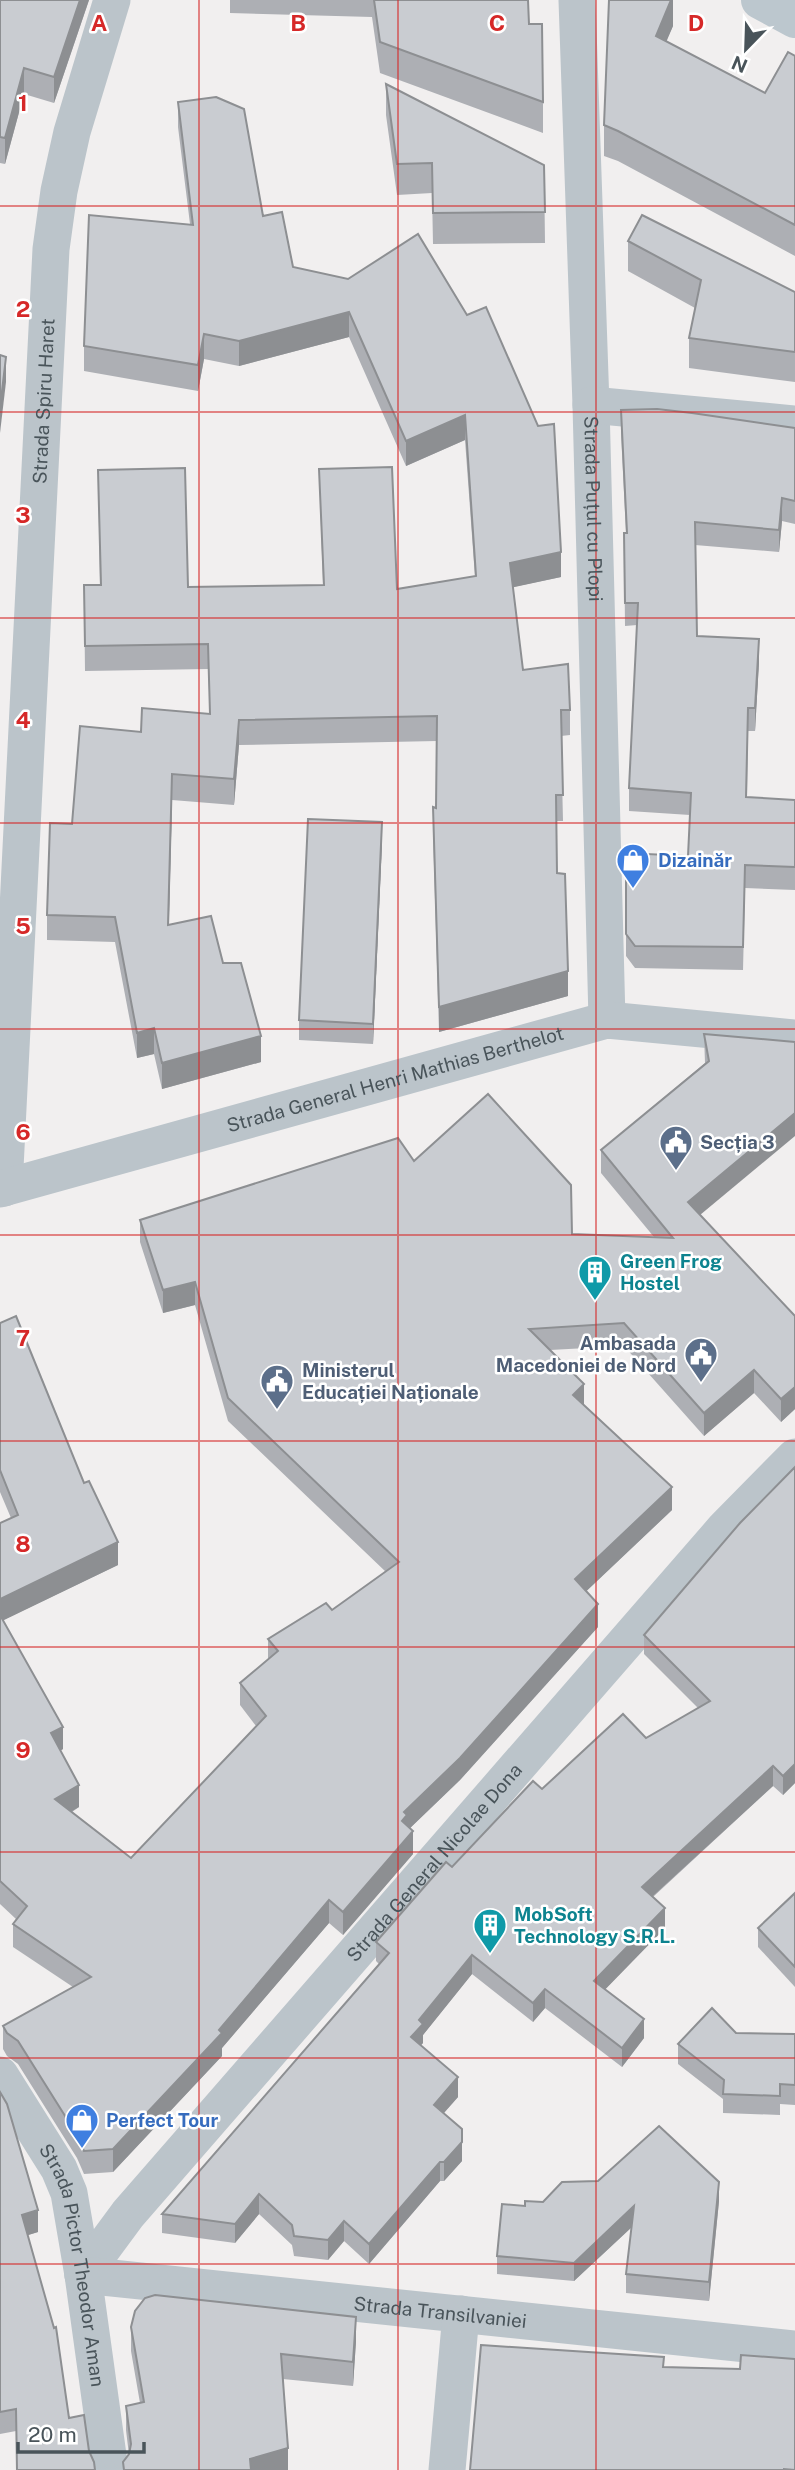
<svg xmlns="http://www.w3.org/2000/svg" width="795" height="2470" viewBox="0 0 795 2470" font-family="'Public Sans',sans-serif">
  <style>
    .lines { fill: none; stroke-linecap: round; stroke-linejoin: round }
    .minor { stroke: #bbc4ca; stroke-width: 37 }
    .secondary { stroke: #bcc7ce; stroke-width: 38 }
    .wall { fill: #adafb4 }
    .shaded-wall { fill: #8d8f92 }
    .building { fill: #c9ccd1; stroke: #8d8f92; stroke-width: 2 }
    .grid { fill: none; stroke: #d62828; stroke-width: 2; stroke-opacity: 0.55 }
    .labels { text-anchor: middle; dominant-baseline: central; stroke-width: 5; stroke-linejoin: round; paint-order: stroke }
    .street-label { font-size: 19px; fill: #49545a; stroke: #fff }
    .shop-label { font-size: 19px; font-weight: bold; fill: #366cbe; stroke: #fff; text-anchor: start }
    .service-label { font-size: 19px; font-weight: bold; fill: #4e5e75; stroke: #fff; text-anchor: start }
    .culture-label { font-size: 19px; font-weight: bold; fill: #0d838f; stroke: #fff; text-anchor: start }
    .grid-label { font-size: 23px; text-anchor: middle; font-weight: bold; fill: #d62828; stroke: #fff; stroke-width: 5; stroke-linejoin: round; paint-order: stroke }
  </style>
  <rect width="100%" height="100%" fill="#f1efef"/>
  <g class="lines">
    <g class="minor">
      <path id="s1" d="M577,0L591,405L607,1020"/>
      <polyline points="591,405 795,424"/>
      <path id="s2" d="M4,1188L51,249L59,191L72,132L112,0"/>
      <path id="s3" d="M0,1189L607,1020L795,1038"/>
      <path id="s4" d="M0,2075L59,2169L69,2193L83,2275L110,2470"/>
      <path id="s5" d="M83,2275L128,2214L725,1528L795,1457"/>
      <path id="s6" d="M83,2275L795,2349"/>
      <polyline points="447,2470 461,2314"/>
    </g>
    <polyline class="secondary" points="760,0 795,19"/>
  </g>
  <g class="wall">
    <polygon points="0,0 89,0 54,103 24,94 5,164 0,163"/>
    <polygon points="230,0 528,0 529,24 543,102 543,133 380,73 372,17 230,13"/>
    <polygon points="673,0 673,26 666,41 765,93 795,56 795,256 618,161 604,156 604,125"/>
    <polygon points="386,84 544,165 545,243 433,244 432,193 397,195 386,115"/>
    <polygon points="178,102 263,216 293,267 348,279 418,234 561,577 513,587 523,670 570,710 570,735 561,736 563,821 556,821 557,873 568,996 439,1032 433,833 433,807 436,808 437,741 239,745 234,805 172,800 169,924 223,963 261,1062 162,1089 154,1054 137,1058 115,942 47,940 47,915 72,824 141,732 210,714 208,669 85,671 84,585 100,585 98,470 188,587 323,585 319,469 397,589 475,577 465,440 406,466 349,337 239,366 204,359 198,391 84,371 84,346 190,224 178,127"/>
    <polygon points="628,241 795,292 795,382 689,368 689,338 695,308 628,271"/>
    <polygon points="621,410 795,428 795,524 782,521 779,552 695,545 697,636 759,662 755,731 748,731 747,797 795,800 795,890 745,888 743,970 635,968 626,956 626,853 688,856 690,815 629,811 629,788 637,625 625,626 624,533 626,533 621,433"/>
    <polygon points="382,842 373,1044 299,1040 299,1020"/>
    <polygon points="704,1034 795,1042 700,1215 795,1316 795,1409 781,1422 754,1393 704,1436 624,1346 550,1350 584,1405 672,1510 586,1591 598,1627 460,1780 410,1828 413,1854 343,1935 329,1923 222,2048 222,2056 113,2172 84,2174 77,2158 18,2064 7,2056 3,2049 3,2026 73,1987 13,1947 13,1924 16,1919 0,1904 0,1523 11,1518 0,1492 0,1323 84,1483 118,1565 3,1620 63,1749 60,1751 79,1807 72,1812 131,1858 256,1726 240,1705 240,1683 268,1659 268,1639 332,1610 386,1572 228,1421 195,1305 163,1313 140,1242 140,1220 414,1161 572,1234 654,1237 601,1173 601,1150 705,1063"/>
    <polygon points="795,1467 795,1783 783,1795 773,1786 653,1897 665,1928 605,1989 644,2038 622,2067 545,2008 533,2022 472,1974 423,2035 423,2043 421,2045 458,2097 444,2113 462,2161 444,2181 440,2181 369,2264 344,2241 328,2260 294,2256 292,2245 259,2214 235,2243 162,2233 162,2214 379,1964 376,1961 376,1942 452,1867 542,1789 646,1738 698,1708 644,1654 644,1635"/>
    <polygon points="795,1893 795,1987 758,1947 758,1928"/>
    <polygon points="736,2033 795,2034 795,2105 780,2104 780,2115 723,2113 723,2099 678,2064 678,2044"/>
    <polygon points="0,2092 38,2232 28,2235 16,2431 0,2434"/>
    <polygon points="719,2201 709,2301 626,2293 626,2274 632,2227 574,2281 497,2274 497,2256 525,2206 543,2202"/>
    <polygon points="131,2327 356,2341 353,2386 283,2379 288,2470 123,2470 123,2462 129,2455 126,2430 126,2406 140,2403 131,2351"/>
  </g>
  <g class="shaded-wall">
    <polygon points="80,0 89,0 54,103 54,77"/>
    <polygon points="671,0 673,0 673,26 656,66 656,36"/>
    <polygon points="24,68 24,94 5,164 5,138"/>
    <polygon points="349,312 349,337 239,366 239,341"/>
    <polygon points="204,334 204,359 198,391 198,365"/>
    <polygon points="6,357 6,382 0,433 0,408"/>
    <polygon points="465,415 465,440 406,466 406,441"/>
    <polygon points="782,498 782,521 779,552 779,530"/>
    <polygon points="561,552 561,577 510,588 510,563"/>
    <polygon points="759,639 759,662 755,731 755,708"/>
    <polygon points="239,720 239,745 234,805 234,779"/>
    <polygon points="172,774 172,800 168,950 168,925"/>
    <polygon points="382,822 382,842 373,1044 373,1024"/>
    <polygon points="568,971 568,996 439,1032 439,1007"/>
    <polygon points="154,1028 154,1054 137,1058 137,1033"/>
    <polygon points="261,1036 261,1062 162,1089 162,1063"/>
    <polygon points="795,1113 795,1136 688,1225 688,1202"/>
    <polygon points="195,1282 195,1305 163,1313 163,1290"/>
    <polygon points="754,1370 754,1393 704,1436 704,1413"/>
    <polygon points="584,1384 584,1407 573,1395"/>
    <polygon points="795,1387 795,1409 781,1422 781,1399"/>
    <polygon points="672,1487 672,1510 575,1602 575,1579"/>
    <polygon points="118,1542 118,1565 0,1622 0,1599"/>
    <polygon points="598,1604 598,1627 460,1780 407,1831 402,1821 404,1812"/>
    <polygon points="63,1727 63,1749 51,1756 51,1733"/>
    <polygon points="795,1764 795,1783 783,1795 783,1776"/>
    <polygon points="773,1766 773,1786 642,1906 642,1887"/>
    <polygon points="79,1785 79,1807 55,1821 55,1799"/>
    <polygon points="413,1831 413,1854 343,1935 343,1912"/>
    <polygon points="329,1900 329,1923 222,2048 222,2056 113,2172 113,2149 219,2030"/>
    <polygon points="665,1908 665,1928 594,2001 594,1981"/>
    <polygon points="472,1955 472,1974 423,2035 423,2043 411,2056 411,2037 419,2020"/>
    <polygon points="545,1989 545,2008 533,2022 533,2003"/>
    <polygon points="644,2019 644,2038 622,2067 622,2048"/>
    <polygon points="458,2077 458,2097 434,2124 434,2105"/>
    <polygon points="462,2142 462,2161 444,2181 444,2162"/>
    <polygon points="440,2162 440,2181 369,2264 369,2244"/>
    <polygon points="719,2182 719,2201 709,2301 709,2282"/>
    <polygon points="259,2194 259,2214 235,2243 235,2224"/>
    <polygon points="634,2206 634,2225 574,2281 574,2263"/>
    <polygon points="38,2210 38,2232 22,2237 22,2215"/>
    <polygon points="344,2221 344,2241 328,2260 328,2240"/>
    <polygon points="356,2317 356,2341 353,2386 353,2362"/>
    <polygon points="288,2448 288,2470 250,2470 250,2459"/>
  </g>
  <g class="building">
    <polygon points="0,0 80,0 54,77 24,68 5,138 0,137"/>
    <polygon points="374,0 528,0 529,24 542,24 543,102 380,42"/>
    <polygon points="609,0 671,0 656,36 765,93 788,52 795,56 795,225 618,131 604,125"/>
    <polygon points="386,84 544,165 545,212 433,213 432,163 397,164"/>
    <polygon points="216,97 244,109 263,216 282,212 293,267 348,279 418,234 467,315 486,307 538,426 554,424 561,552 510,563 523,670 568,664 570,710 561,710 563,795 556,795 557,873 565,874 568,971 439,1007 433,807 436,808 437,716 239,720 234,779 172,774 168,925 211,916 223,963 241,963 261,1036 162,1063 154,1028 137,1033 115,917 47,915 50,823 72,824 80,726 141,732 142,708 210,714 208,644 85,646 84,585 101,585 98,470 185,468 188,587 324,585 319,469 392,467 397,589 476,576 465,415 406,441 349,312 239,341 204,334 198,365 84,346 89,215 193,225 178,102"/>
    <polygon points="642,215 795,292 795,352 689,338 701,280 628,241"/>
    <polygon points="0,355 6,357 0,408"/>
    <polygon points="657,409 692,413 795,428 795,501 782,498 779,530 695,522 697,636 759,639 755,708 748,708 746,797 795,800 795,867 745,865 743,947 635,946 626,934 626,853 688,856 691,793 629,788 638,603 625,603 624,533 627,533 621,410"/>
    <polygon points="308,819 382,822 373,1024 299,1020"/>
    <polygon points="704,1034 795,1042 795,1113 688,1202 795,1316 795,1387 781,1399 754,1370 704,1413 624,1323 529,1329 584,1384 573,1395 672,1487 575,1579 598,1604 460,1758 404,1812 407,1815 402,1821 413,1831 343,1912 329,1900 219,2030 222,2033 113,2149 84,2151 77,2135 18,2041 7,2033 3,2026 91,1977 13,1924 27,1906 0,1881 0,1615 63,1727 51,1733 79,1785 55,1799 131,1858 266,1716 240,1683 278,1651 268,1639 326,1603 332,1610 399,1562 228,1398 195,1282 163,1290 140,1220 398,1138 414,1161 488,1094 571,1185 572,1234 673,1238 601,1150 709,1061"/>
    <polygon points="16,1316 84,1483 89,1481 118,1542 0,1599 0,1523 18,1515 0,1470 0,1323"/>
    <polygon points="795,1467 795,1764 783,1776 773,1766 642,1887 665,1908 594,1981 644,2019 622,2048 545,1989 533,2003 472,1955 419,2020 423,2024 411,2037 458,2077 434,2105 462,2129 462,2142 444,2162 440,2162 369,2244 344,2221 328,2240 294,2236 292,2225 259,2194 235,2224 162,2214 389,1953 376,1942 446,1862 452,1867 533,1781 542,1789 623,1714 646,1738 710,1701 644,1635 740,1523"/>
    <polygon points="795,1893 795,1967 758,1928"/>
    <polygon points="712,2008 736,2033 795,2034 795,2085 780,2084 780,2096 723,2094 724,2080 678,2044"/>
    <polygon points="0,2092 7,2104 38,2210 22,2215 54,2328 56,2327 69,2418 84,2415 89,2451 94,2462 95,2470 17,2470 16,2409 0,2412"/>
    <polygon points="659,2126 719,2182 709,2282 626,2274 634,2206 574,2263 497,2256 502,2204 525,2206 525,2201 543,2202 562,2182 598,2181"/>
    <polygon points="155,2295 356,2317 353,2362 281,2354 288,2448 250,2459 251,2470 124,2470 123,2462 129,2454 131,2444 126,2406 144,2402 131,2327 135,2311 145,2298"/>
    <polygon points="481,2345 664,2357 663,2367 740,2369 741,2355 795,2359 795,2470 784,2469 784,2470 470,2470"/>
  </g>
  <path class="grid" d="M199,0V2470M398,0V2470M596,0V2470M0,206H795M0,412H795M0,618H795M0,823H795M0,1029H795M0,1235H795M0,1441H795M0,1647H795M0,1852H795M0,2058H795M0,2264H795"/>
  <defs>
    <symbol id="shop-pin" viewBox="-11 -11 22 30"><path d="M0 17L-7.5 6A9.5 9.5 0 1 1 7.5 6Z" fill="#3f7fe0" stroke="#fff"/><path d="M-5-2.5h2.3a2.7 3.5 0 0 1 5.4 0H5L5.5 6h-11ZM-1.5-2.5h3a1.5 2.3 0 0 0-3 0Z" fill="#fff"/></symbol>
    <symbol id="civic-pin" viewBox="-11 -11 22 30"><path d="M0 17L-7.5 6A9.5 9.5 0 1 1 7.5 6Z" fill="#5c6f8a" stroke="#fff"/><path d="M-.6-6.5H3V-4.5H.6V-3L4-1V1h2V6H-6V1h2V-1L-.6-3ZM-1.2 2.5V6h2.4V2.5Z" fill="#fff"/></symbol>
    <symbol id="building-pin" viewBox="-11 -11 22 30"><path d="M0 17L-7.5 6A9.5 9.5 0 1 1 7.5 6Z" fill="#0f9aa8" stroke="#fff"/><path d="M-4-6H4V6H1V3H-1V6H-4ZM-2.5-4.3h1.7v1.8h-1.7ZM.8-4.3h1.7v1.8H.8ZM-2.5-1h1.7V.8h-1.7ZM.8-1h1.7V.8H.8Z" fill="#fff"/></symbol>
  </defs>
  <g fill-rule="evenodd">
    <use href="#shop-pin" x="614" y="841" width="38" height="52"/>
    <use href="#civic-pin" x="657" y="1123" width="38" height="52"/>
    <use href="#building-pin" x="576" y="1253" width="38" height="52"/>
    <use href="#civic-pin" x="682" y="1335" width="38" height="52"/>
    <use href="#civic-pin" x="258" y="1362" width="38" height="52"/>
    <use href="#building-pin" x="471" y="1906" width="38" height="52"/>
    <use href="#shop-pin" x="63" y="2101" width="38" height="52"/>
  </g>
  <g class="labels">
    <g class="street-label">
      <text stroke="none"><textPath href="#s2" startOffset="788">Strada Spiru Haret</textPath></text>
      <text stroke="none"><textPath href="#s1" startOffset="509">Strada Puțul cu Plopi</textPath></text>
      <text stroke="none"><textPath href="#s3" startOffset="410">Strada General Henri Mathias Berthelot</textPath></text>
      <text stroke="none"><textPath href="#s5" startOffset="542">Strada General Nicolae Dona</textPath></text>
      <text stroke="none"><textPath href="#s4" startOffset="208">Strada Pictor Theodor Aman</textPath></text>
      <text stroke="none"><textPath href="#s6" startOffset="359">Strada Transilvaniei</textPath></text>
    </g>
    <g class="shop-label">
      <text x="658" y="860">Dizainăr</text>
      <text x="106" y="2120">Perfect Tour</text>
    </g>
    <g class="service-label">
      <text x="700" y="1142">Secția 3</text>
      <text x="676" y="1343" text-anchor="end">Ambasada<tspan x="676" dy="22">Macedoniei de Nord</tspan></text>
      <text x="302" y="1370">Ministerul<tspan x="302" dy="22">Educației Naționale</tspan></text>
    </g>
    <g class="culture-label">
      <text x="620" y="1261">Green Frog<tspan x="620" dy="22">Hostel</tspan></text>
      <text x="514" y="1914">MobSoft<tspan x="514" dy="22">Technology S.R.L.</tspan></text>
    </g>
  </g>
  <g class="grid-label">
    <text x="99" y="31">A</text>
    <text x="298" y="31">B</text>
    <text x="497" y="31">C</text>
    <text x="696" y="31">D</text>
    <text x="23" y="111">1</text>
    <text x="23" y="317">2</text>
    <text x="23" y="523">3</text>
    <text x="23" y="728">4</text>
    <text x="23" y="934">5</text>
    <text x="23" y="1140">6</text>
    <text x="23" y="1346">7</text>
    <text x="23" y="1552">8</text>
    <text x="23" y="1758">9</text>
  </g>
  <g transform="translate(746 49) rotate(203)" stroke="#ffffff" stroke-width="5" paint-order="stroke">
  <path d="M0-5L12 26L0 18L-12 26Z" fill="#49545a"/>
  <text y="-10" font-size="19" font-weight="bold" text-anchor="middle" fill="#49545a">N</text>
  </g>
  <path d="M18 2442v10h126v-10" fill="none" stroke="#49545a" stroke-width="3.5"/>
  <text x="28" y="2442" font-size="21" fill="#49545a" stroke="#ffffff" stroke-width="5" paint-order="stroke">20 m</text>
</svg>
